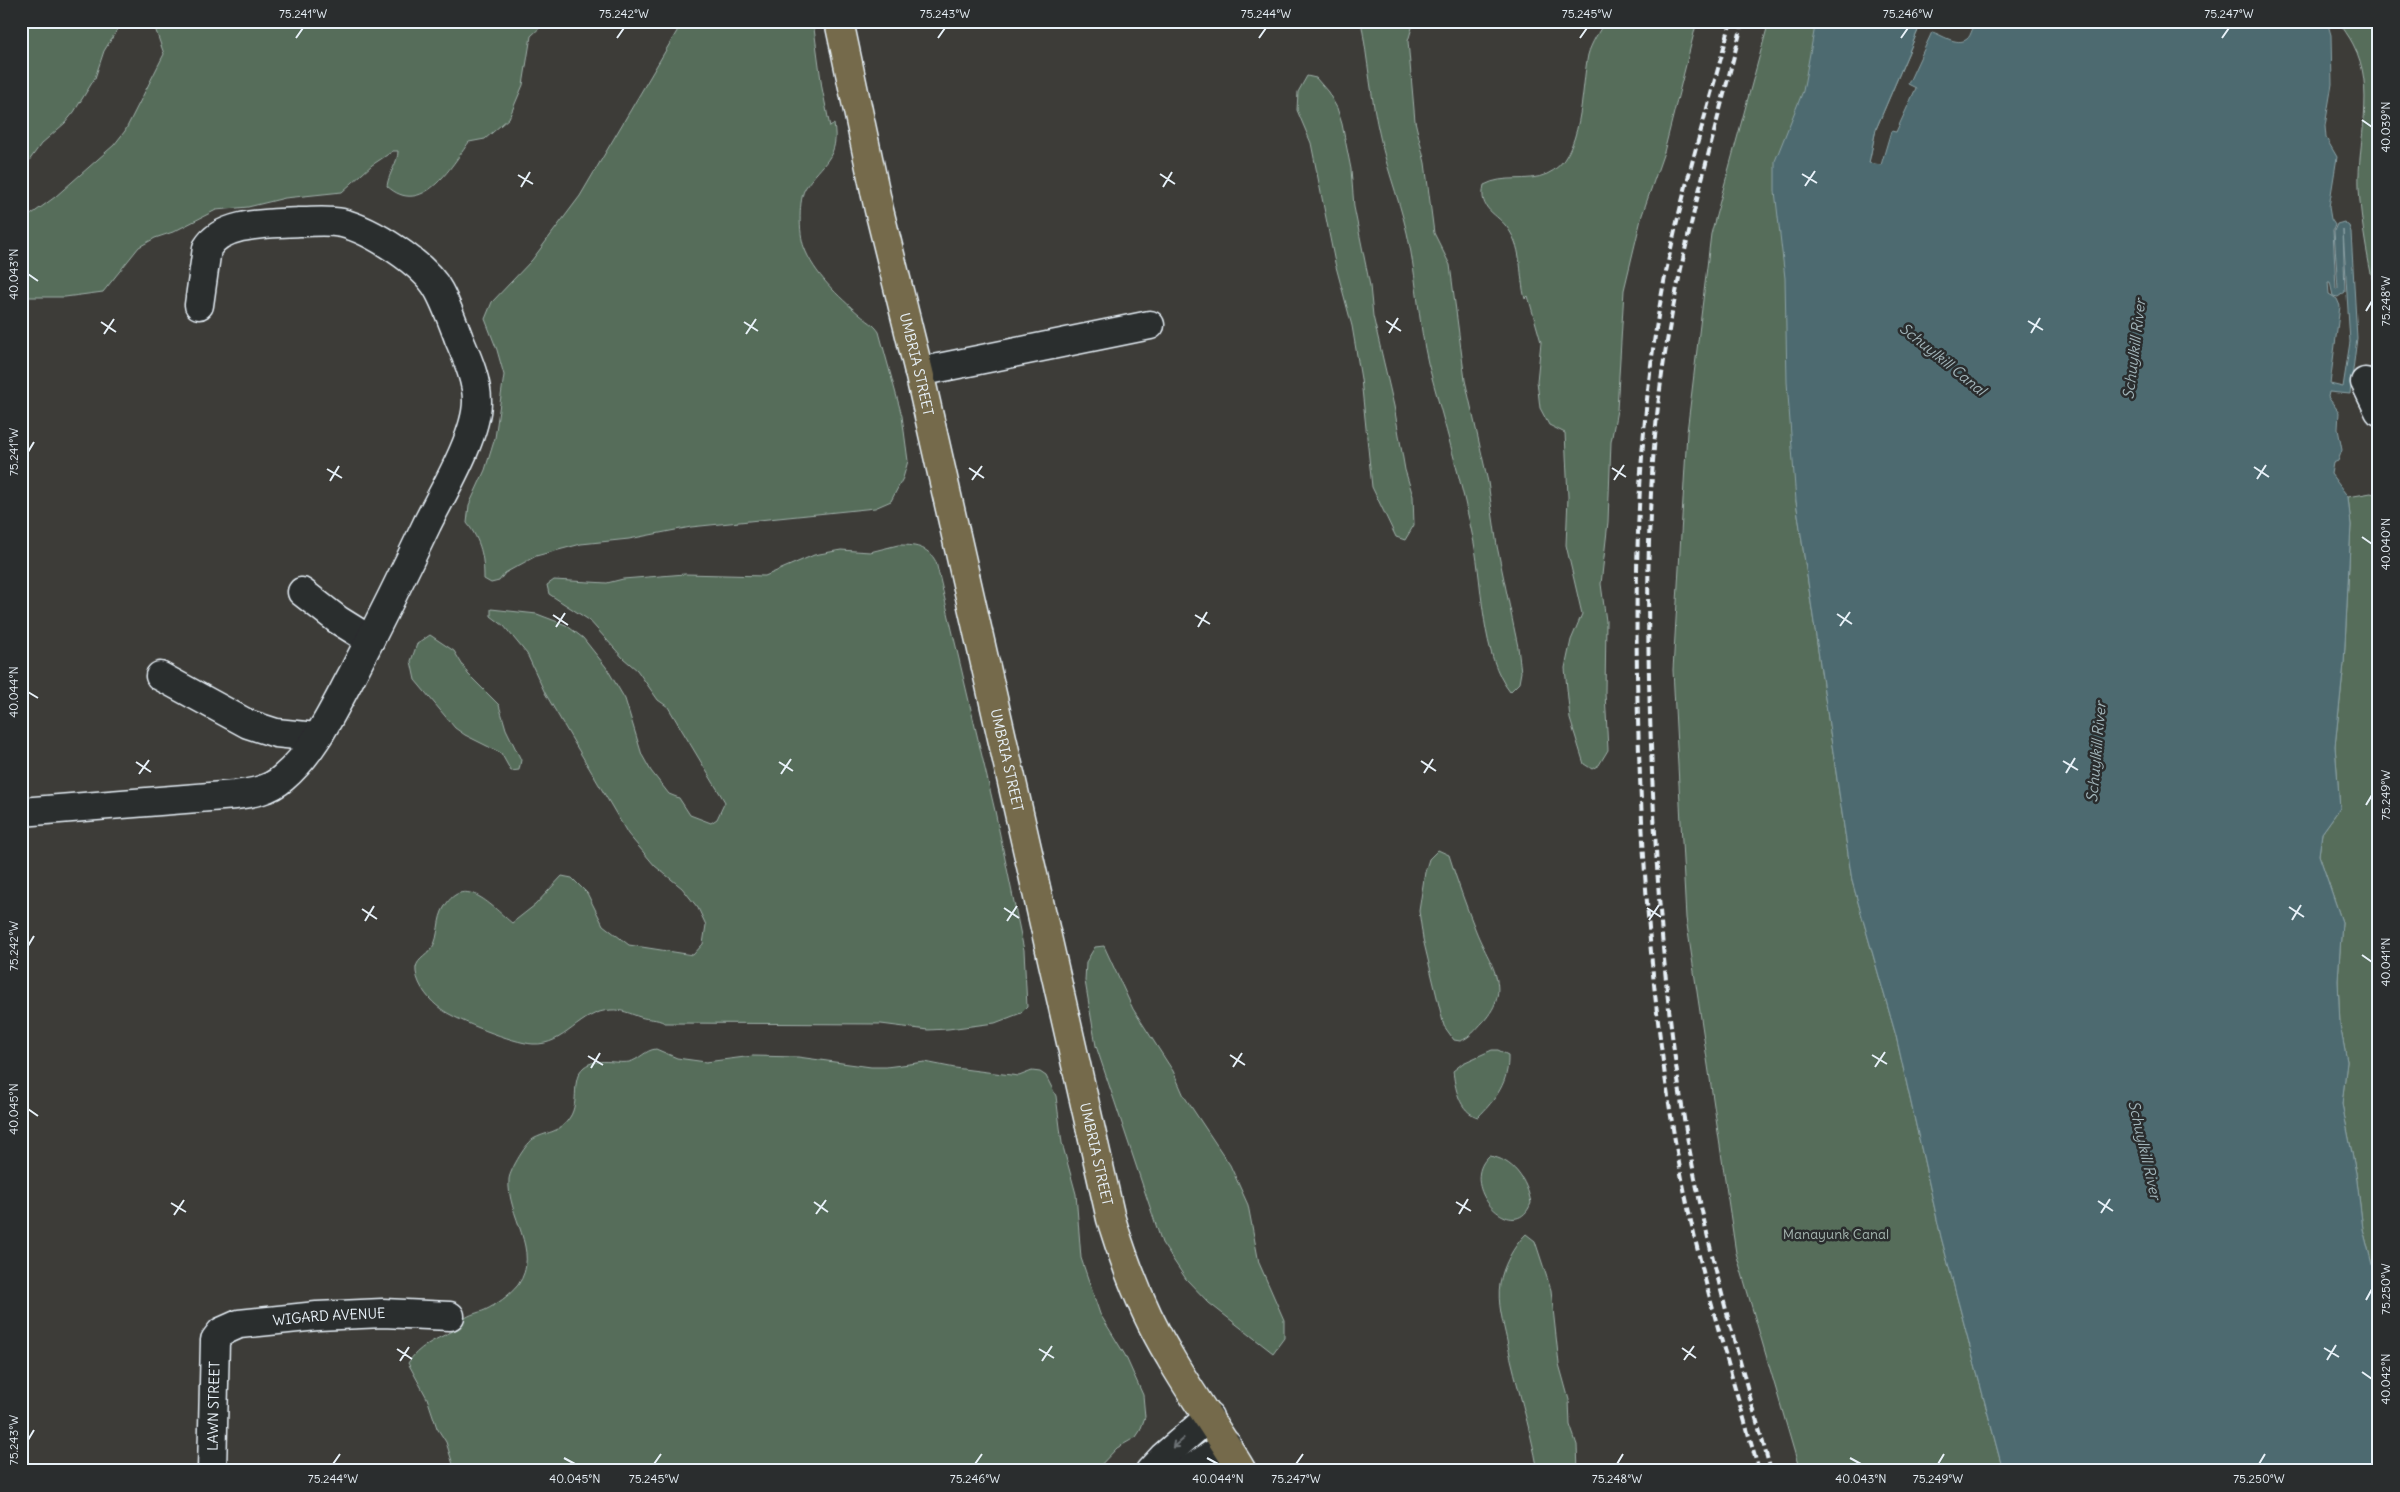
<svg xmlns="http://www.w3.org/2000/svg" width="2400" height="1492" viewBox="0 0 2400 1492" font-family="Delius,sans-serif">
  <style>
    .green { fill: #566d5a; stroke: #9fafa9 }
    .water { fill: #4d6b6f; stroke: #8ba1a6; fill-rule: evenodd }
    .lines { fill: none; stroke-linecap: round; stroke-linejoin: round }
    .minor-casing { stroke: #e8f1f8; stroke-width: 31 }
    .major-casing { stroke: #e8f1f8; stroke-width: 31 }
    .minor { stroke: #2a2d2e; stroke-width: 28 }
    .major { stroke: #746b4b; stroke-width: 28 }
    .rail { stroke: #e8f1f8; stroke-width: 4; stroke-dasharray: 8 4; stroke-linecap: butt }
    .oneway { stroke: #6c7275 }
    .ticks { fill: none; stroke: #e8f1f8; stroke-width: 2 }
    .labels { text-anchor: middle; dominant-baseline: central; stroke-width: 5; stroke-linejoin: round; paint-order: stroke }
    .street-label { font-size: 14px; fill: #e8f1f8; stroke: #2a2d2e }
    .park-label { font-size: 14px; fill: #a6b6b1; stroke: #2a2d2e }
    .water-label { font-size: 15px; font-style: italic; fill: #a2b5ba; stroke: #2a2d2e }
    .neatline { fill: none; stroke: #e8f1f8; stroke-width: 2 }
    .ticks-label { font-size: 12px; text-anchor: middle; fill: #e8f1f8 }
  </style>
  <rect width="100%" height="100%" fill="#3d3c38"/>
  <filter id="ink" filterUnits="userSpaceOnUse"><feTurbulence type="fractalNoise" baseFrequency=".02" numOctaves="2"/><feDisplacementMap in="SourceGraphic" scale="10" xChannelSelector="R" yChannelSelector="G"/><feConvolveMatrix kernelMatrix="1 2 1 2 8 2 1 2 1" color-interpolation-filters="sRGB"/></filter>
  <g filter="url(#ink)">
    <g class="green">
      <polygon points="21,21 127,21 117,30 104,51 95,78 74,112 65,123 41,144 21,172"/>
      <path d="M157,21H547L531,36L523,85L509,118L485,139L469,142C451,167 422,218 387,186C389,172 398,163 398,151H393L372,165L342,192L285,198L248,207L216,210L173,232L155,238L139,247L103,292L65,297H21V222L55,197L114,145L125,131L164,54L155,28Z"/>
      <path d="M683,21H813L822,88L830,127L834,124C840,158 822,163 806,187C798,198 799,234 804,247C814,274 838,296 860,315C867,321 874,324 879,332L902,416L908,461L903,478L891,501L875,508L691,527L629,539L581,544L536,556L505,573L499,581L491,583L484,579C484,557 481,541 467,523L469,505L485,470L495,438L504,375L497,350L485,319L492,302L532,260L580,196Z"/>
      <path d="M1361,21H1414L1408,41L1415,121L1425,163L1434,233L1450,265L1465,380L1488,482L1497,546L1518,647L1521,672L1519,683L1510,692C1481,655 1483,588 1474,543C1462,482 1444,423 1428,363C1419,324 1417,285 1410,247C1403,209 1388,174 1380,137C1371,99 1368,60 1361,21Z"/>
      <path d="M1605,21H1697L1664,152L1642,215L1624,290L1617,410L1611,442L1608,522L1601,584L1606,621L1605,693L1608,750L1599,765L1592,769L1584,764L1570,719L1565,668L1571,640L1582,614L1566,545L1568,497L1565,433L1549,425L1540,408L1537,381L1541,342L1528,296L1525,299C1519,276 1523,251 1509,230C1497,212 1478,211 1484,185C1504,174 1527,183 1547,174C1584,158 1581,88 1588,55C1591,43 1599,32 1605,21Z"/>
      <polygon points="1769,21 1922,21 1876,129 1796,501 1852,881 1896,1036 1941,1237 2003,1471 1800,1471 1736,1253 1686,918 1673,670 1687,432 1711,234"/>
      <path d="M2339,21H2379V309C2370,272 2361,226 2359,188C2357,141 2377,89 2353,44C2349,36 2343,29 2339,21Z"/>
      <polygon points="1307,76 1316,78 1328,92 1337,108 1342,124 1351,169 1354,207 1370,286 1373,316 1394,406 1405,470 1413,496 1414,525 1405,540 1396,537 1372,487 1361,379 1352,326 1335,263 1311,143 1297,110 1298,92"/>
      <polygon points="2371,493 2379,496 2379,1292 2363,1229 2356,1173 2342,1104 2347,1061 2340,1025 2338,980 2342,922 2319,855 2322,833 2340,808 2335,746 2344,664 2351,525 2348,497"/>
      <path d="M898,545C914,545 928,546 936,562L995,811L1024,950L1027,1007L1021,1013L995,1023L948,1029L928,1030L881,1024L665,1023C656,1018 649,1020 640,1017C631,1014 621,1009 611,1010C580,1011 565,1046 533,1044C513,1043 458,1021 441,1009C430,1001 418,987 416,972C414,960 426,957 432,948C440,936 436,919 445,906C465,873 493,908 512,923L535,905L562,876L572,878L587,893L603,925L629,945L693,955L703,944L706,925L698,908L682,888L655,866L628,834L545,693L527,654L504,626L491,616V609L537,614L566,625L583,638L606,667L625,699L642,755L651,771L669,794L679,798L690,815L711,823L717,819L725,802L668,707L658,700L637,670L623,658L589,620L549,594L547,585L554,580L607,583L623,579L685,574L765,576L814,555L841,550L870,552Z"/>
      <polygon points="430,635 454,651 468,674 499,705 506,729 521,760 519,770 511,771 501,753 465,735 455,728 415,680 411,661 417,644"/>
      <path d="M1438,850L1449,855C1457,881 1466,906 1476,931C1489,964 1514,988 1483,1022C1476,1029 1470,1038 1460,1041L1454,1040L1444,1026L1423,939L1419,911L1425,872L1429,859Z"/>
      <polygon points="1104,946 1133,1009 1173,1071 1184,1096 1230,1165 1248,1205 1259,1263 1284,1320 1284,1338 1273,1353 1209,1303 1186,1279 1162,1243 1096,1046 1085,981 1086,962 1095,947"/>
      <path d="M656,1049L677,1058L706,1062L753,1056L798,1057L871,1067H886L925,1062L955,1068L1019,1076L1032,1071L1040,1072L1046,1076L1056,1096L1062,1143L1076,1194L1081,1258L1100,1314L1125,1355L1143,1395L1145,1417L1140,1431L1136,1437L1117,1448L1095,1471H455L446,1442L437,1428L427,1398L408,1363C418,1347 434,1340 451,1332C456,1330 459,1323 464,1319C470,1314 478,1313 485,1310C496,1305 510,1295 518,1285C542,1251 506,1215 509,1179C510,1170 527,1141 535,1138C549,1131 560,1133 570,1117C580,1102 570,1079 584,1067C597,1057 615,1064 629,1062C639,1060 645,1050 656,1049Z"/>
      <path d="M1492,1050H1498L1508,1055C1509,1082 1496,1099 1478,1117C1459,1112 1455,1087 1453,1071L1463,1063Z"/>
      <path d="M1489,1156C1513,1159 1527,1180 1531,1203C1515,1247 1456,1186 1489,1156Z"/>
      <path d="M1526,1234L1535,1241L1551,1290L1559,1364L1569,1400L1570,1425L1577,1445L1578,1471H1538C1530,1426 1516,1385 1507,1341C1503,1322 1497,1303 1500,1284C1502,1268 1514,1245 1526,1234Z"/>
    </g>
    <path class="water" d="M1816,21H1922L1876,129L1869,163L1881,165L1891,131L1896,132L1916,88L1908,84L1932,32C1941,34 1957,47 1967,39C1972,35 1972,26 1977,21H2327L2331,35L2332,84L2325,126L2326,138L2337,157L2329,207L2331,219L2335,225L2333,230L2336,289L2338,288L2334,231L2337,224L2344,222L2349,226L2351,232L2357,338L2350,394L2329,392L2328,397L2339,412L2338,429L2342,450L2338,461L2333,463L2331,474L2348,497L2351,525L2344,664L2335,746L2340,808L2322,833L2319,855L2342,922L2338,980L2340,1025L2347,1061L2342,1104L2356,1173L2363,1229L2379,1292V1471H2003L1941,1237L1896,1036L1852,881L1796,501L1787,382L1785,278L1775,191V161L1803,91ZM2343,230L2350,342L2343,387L2330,384L2340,306L2337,299L2329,294L2328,282H2330L2333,296L2338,297L2345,292Z"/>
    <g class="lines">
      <defs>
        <g id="minor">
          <polyline points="919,372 1150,325"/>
          <polyline points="2365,382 2379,411"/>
          <polyline points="302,592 338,620 370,640"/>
          <polyline points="160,676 248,724 276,733 316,737"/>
          <path d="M21,812L235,795C252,793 270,790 283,778C314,752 333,710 352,675C378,625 403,575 427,524C443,492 477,436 477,401C477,380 467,358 459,339C453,323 447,306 439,291C425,264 371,230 342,223C328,220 313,222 299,222C271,224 223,221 207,248L199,305"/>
          <path id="s1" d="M212,1471L215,1340L221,1332L239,1324L317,1316L383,1313L450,1316"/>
          <polyline points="1150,1471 1163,1457 1209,1417"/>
          <polyline points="1187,1471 1227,1445"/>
        </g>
        <g id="major">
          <path id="s2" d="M839,21L879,210L919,372L1111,1219C1126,1268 1144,1314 1170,1357C1192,1396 1219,1432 1242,1471"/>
        </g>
      </defs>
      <use href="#minor" class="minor-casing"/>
      <use href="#major" class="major-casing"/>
      <use href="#minor" class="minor"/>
      <use href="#major" class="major"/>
      <g class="rail">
        <path d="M1731,21C1705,119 1674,216 1658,316C1635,459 1634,606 1639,751C1644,889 1654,1027 1679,1163C1698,1267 1730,1369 1759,1471"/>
        <path d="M1743,21C1713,139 1679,254 1662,374C1644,506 1647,641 1652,773C1658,903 1667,1034 1692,1163C1712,1267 1742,1369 1771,1471"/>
      </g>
    </g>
    <defs><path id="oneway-shaft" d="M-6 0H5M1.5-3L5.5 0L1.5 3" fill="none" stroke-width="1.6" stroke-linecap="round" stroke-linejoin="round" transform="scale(1.25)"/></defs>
    <use class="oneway" href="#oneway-shaft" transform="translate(1178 1443) rotate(139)"/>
  </g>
  <path class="ticks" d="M296,38L303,28M617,38L624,28M938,38L945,28M1259,38L1266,28M1580,38L1587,28M1901,38L1908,28M2222,38L2229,28M2362,120L2372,127M1160,174L1175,184M1802,174L1817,183M518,175L533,184M1805,186L1815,171M521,187L530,172M1163,187L1172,172M28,274L38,281M2366,311L2372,301M1386,321L1401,331M2028,321L2043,330M101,322L116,332M744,322L758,331M1389,333L1398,318M2031,333L2040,318M104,334L114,319M746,334L756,319M28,452L34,442M2254,467L2269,477M969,468L984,478M1612,468L1626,477M327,469L342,478M2257,479L2266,465M972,480L982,466M1614,480L1624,465M330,481L339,466M2362,537L2372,544M1837,614L1852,624M553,615L568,625M1195,615L1210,624M1840,626L1850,612M556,627L565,613M1198,627L1207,612M28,692L38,698M1421,761L1436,771M2063,761L2078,770M136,762L151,772M779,762L793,771M1424,773L1433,759M2066,773L2075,758M139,774L149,760M781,774L791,759M2366,805L2372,795M2289,907L2304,917M1004,908L1019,918M1647,908L1661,917M362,909L377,919M1649,920L1659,905M2292,920L2301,905M365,921L374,906M1007,921L1017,906M28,946L34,936M2362,955L2372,962M1230,1055L1245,1065M1872,1055L1887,1064M588,1056L603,1065M1233,1067L1242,1053M1875,1067L1885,1052M591,1068L600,1053M28,1109L38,1116M2098,1201L2113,1211M814,1202L828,1212M1456,1202L1471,1211M171,1203L186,1212M2101,1213L2110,1199M816,1214L826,1200M1459,1214L1468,1199M174,1215L184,1200M2366,1300L2372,1289M1682,1348L1696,1358M2324,1348L2339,1357M397,1349L412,1359M1039,1349L1054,1358M1684,1360L1694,1346M2327,1360L2336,1345M400,1361L409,1347M1042,1361L1052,1346M2362,1372L2372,1379M28,1440L34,1430M564,1458L575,1464M1207,1458L1218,1464M1850,1458L1861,1464M333,1464L340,1454M654,1464L661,1454M975,1464L982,1454M1296,1464L1303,1454M1617,1464L1623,1454M1938,1464L1944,1454M2259,1464L2265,1454"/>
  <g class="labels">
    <g class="street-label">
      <text stroke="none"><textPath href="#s2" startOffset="352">UMBRIA STREET</textPath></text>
      <text stroke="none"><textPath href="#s2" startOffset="758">UMBRIA STREET</textPath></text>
      <text stroke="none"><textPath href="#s2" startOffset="1162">UMBRIA STREET</textPath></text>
      <text stroke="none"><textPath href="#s1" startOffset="251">WIGARD AVENUE</textPath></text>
      <text stroke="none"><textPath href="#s1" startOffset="65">LAWN STREET</textPath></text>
    </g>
    <g class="park-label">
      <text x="1836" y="1234">Manayunk Canal</text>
    </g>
    <g class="water-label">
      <text transform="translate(2134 349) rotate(-83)">Schuylkill River</text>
      <text transform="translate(1943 359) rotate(39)">Schuylkill Canal</text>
      <text transform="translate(2096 752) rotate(-85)">Schuylkill River</text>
      <text transform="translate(2145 1150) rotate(77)">Schuylkill River</text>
    </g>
  </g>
  <rect width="2400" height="1492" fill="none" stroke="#2a2d2e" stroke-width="55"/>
  <rect x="28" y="28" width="2344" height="1436" class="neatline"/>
  <g class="ticks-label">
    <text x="303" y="18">75.241°W</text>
    <text x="624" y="18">75.242°W</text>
    <text x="945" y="18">75.243°W</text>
    <text x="1266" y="18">75.244°W</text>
    <text x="1587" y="18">75.245°W</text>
    <text x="1908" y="18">75.246°W</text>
    <text x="2229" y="18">75.247°W</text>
    <text transform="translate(2386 127) rotate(-90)" y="4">40.039°N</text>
    <text transform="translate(14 274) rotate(-90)" y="4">40.043°N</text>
    <text transform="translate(2386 301) rotate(-90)" y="4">75.248°W</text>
    <text transform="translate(14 452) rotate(-90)" y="4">75.241°W</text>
    <text transform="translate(2386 544) rotate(-90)" y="4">40.040°N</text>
    <text transform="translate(14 692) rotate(-90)" y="4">40.044°N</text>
    <text transform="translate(2386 795) rotate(-90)" y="4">75.249°W</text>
    <text transform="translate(14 946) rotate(-90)" y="4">75.242°W</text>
    <text transform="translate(2386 962) rotate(-90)" y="4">40.041°N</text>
    <text transform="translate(14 1109) rotate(-90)" y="4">40.045°N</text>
    <text transform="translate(2386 1289) rotate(-90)" y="4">75.250°W</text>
    <text transform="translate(2386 1379) rotate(-90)" y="4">40.042°N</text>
    <text transform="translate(14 1440) rotate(-90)" y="4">75.243°W</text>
    <text x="333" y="1483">75.244°W</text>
    <text x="575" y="1483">40.045°N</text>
    <text x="654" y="1483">75.245°W</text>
    <text x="975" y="1483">75.246°W</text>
    <text x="1218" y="1483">40.044°N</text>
    <text x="1296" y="1483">75.247°W</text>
    <text x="1617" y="1483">75.248°W</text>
    <text x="1861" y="1483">40.043°N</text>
    <text x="1938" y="1483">75.249°W</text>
    <text x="2259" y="1483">75.250°W</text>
  </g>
</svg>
